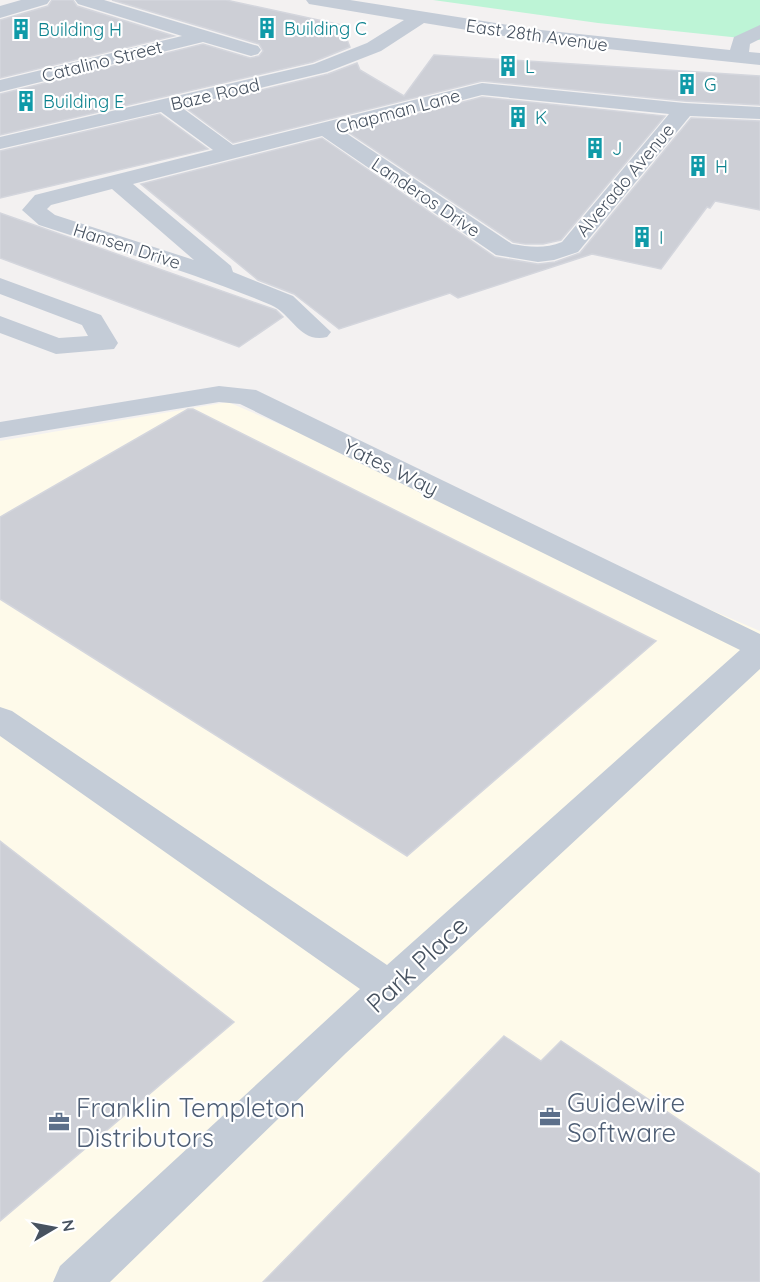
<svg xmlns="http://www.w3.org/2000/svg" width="760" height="1282" viewBox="0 0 760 1282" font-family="Quicksand,sans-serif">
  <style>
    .commercial { fill: #fefaea }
    .green { fill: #bdf4d6 }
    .building { fill: #cdcfd6; stroke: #d4d6dd; stroke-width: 1.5 }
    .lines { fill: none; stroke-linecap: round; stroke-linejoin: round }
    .minor { fill: #c4ccd7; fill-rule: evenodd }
    .labels { text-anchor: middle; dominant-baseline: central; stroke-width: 4.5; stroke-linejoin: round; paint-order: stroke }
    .far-culture-label { font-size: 18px; fill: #0d838f; stroke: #fff; text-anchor: start }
    .far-street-label { font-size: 18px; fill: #475260; stroke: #fff }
    .street-label { font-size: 21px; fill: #475260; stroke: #fff }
    .near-street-label { font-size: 26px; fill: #475260; stroke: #fff }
    .near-service-label { font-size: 26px; fill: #4e5e75; stroke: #fff; text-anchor: start }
  </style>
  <rect width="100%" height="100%" fill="#f3f1f1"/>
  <polygon class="commercial" points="228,402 760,631 760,1282 0,1282 0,441"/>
  <polygon class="green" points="433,0 760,0 760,40 598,23"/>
  <g class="building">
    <polygon points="52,0 73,0 77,6 174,36 0,78 0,20 48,6"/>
    <polygon points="112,0 226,0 341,25 350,47 313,62 0,135 0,94 203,44 250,58 259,56 263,51 259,44"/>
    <polygon points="434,55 760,76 760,105 684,101 482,81 233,143 186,108 328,74 357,63 360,70 404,96"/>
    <polygon points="482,97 665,116 561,240 543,244 525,244 513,242 348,132"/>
    <polygon points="160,114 208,149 0,198 0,151"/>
    <polygon points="691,118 760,121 760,210 715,201 710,208 707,207 661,269 592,254 458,298 450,293 339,329 294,294 258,280 141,184 322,138 495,257 538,264 555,262 580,253"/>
    <polygon points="0,213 276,310 283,317 239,347 0,258"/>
    <polygon points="188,409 193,409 656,641 407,856 0,599 0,517"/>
    <polygon points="0,841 234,1022 0,1221"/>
    <polygon points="504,1036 541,1061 561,1041 760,1174 760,1282 263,1282"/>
  </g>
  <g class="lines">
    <g class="minor">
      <polygon points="21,0 50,0 47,4 0,18 0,6"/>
      <polygon points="75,0 104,0 258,46 261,50 258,54 251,56 203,42 0,92 0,80 182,36 78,4"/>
      <path d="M306,0H350L541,30L730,50L734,37L760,25V39L750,44L749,52L760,53V65L541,42L424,23L381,51L327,72L181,107L233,145L482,83L684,103L760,107V119L690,116L578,252L554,260L538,262L496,255L322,136L133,184L231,266L233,272L293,296L331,332L327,337C300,344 292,314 271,305C195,273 116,250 39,225L22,210L35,195L213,150L161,112L0,149V137L314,64L367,43L404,20L315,5L309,4ZM482,95L669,114L562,242C545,249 529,247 512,244L343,131ZM112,189L194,260L55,215L47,209L51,205Z"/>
      <polygon points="0,278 101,315 118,343 114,349 56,354 0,333 0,316 59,338 88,336 82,325 0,294"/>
      <polygon points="219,386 256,390 760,634 760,669 345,1054 110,1282 53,1282 60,1266 360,989 0,736 0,707 12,711 387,965 740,650 240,404 219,402 0,438 0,422"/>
    </g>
  </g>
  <defs>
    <symbol id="building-bare" viewBox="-9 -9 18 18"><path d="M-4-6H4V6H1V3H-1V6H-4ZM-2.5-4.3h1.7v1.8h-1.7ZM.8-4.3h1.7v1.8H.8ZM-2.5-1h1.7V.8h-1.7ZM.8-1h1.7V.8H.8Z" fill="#0f9aa8" stroke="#fff" stroke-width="2.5" paint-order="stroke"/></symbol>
    <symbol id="office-bare" viewBox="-9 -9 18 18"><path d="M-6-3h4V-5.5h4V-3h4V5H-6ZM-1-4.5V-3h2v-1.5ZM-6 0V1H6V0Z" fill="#5c6f8a" stroke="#fff" stroke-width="2.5" paint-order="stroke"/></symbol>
  </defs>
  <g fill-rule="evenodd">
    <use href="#building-bare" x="252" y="13" width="30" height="30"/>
    <use href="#building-bare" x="6" y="14" width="30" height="30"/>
    <use href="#building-bare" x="493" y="51" width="30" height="30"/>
    <use href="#building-bare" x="672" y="69" width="30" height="30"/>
    <use href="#building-bare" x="11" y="86" width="30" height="30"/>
    <use href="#building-bare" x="503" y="102" width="30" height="30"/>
    <use href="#building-bare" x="580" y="133" width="30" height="30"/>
    <use href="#building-bare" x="683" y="151" width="30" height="30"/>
    <use href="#building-bare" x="627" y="222" width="30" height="30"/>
    <use href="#office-bare" x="535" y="1102" width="30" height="30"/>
    <use href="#office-bare" x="44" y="1107" width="30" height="30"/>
  </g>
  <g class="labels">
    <g class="far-culture-label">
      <text x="284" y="28">Building C</text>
      <text x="38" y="29">Building H</text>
      <text x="525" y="66">L</text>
      <text x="704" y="84">G</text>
      <text x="43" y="101">Building E</text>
      <text x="535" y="117">K</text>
      <text x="612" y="148">J</text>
      <text x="715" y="166">H</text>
      <text x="659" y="237">I</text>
    </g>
    <g class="far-street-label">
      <text transform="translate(537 35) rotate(8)">East 28th Avenue</text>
      <text transform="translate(102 61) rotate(-14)">Catalino Street</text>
      <text transform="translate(215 94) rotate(-13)">Baze Road</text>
      <text transform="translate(398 111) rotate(-15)">Chapman Lane</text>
      <text transform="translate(625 180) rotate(-50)">Alverado Avenue</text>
      <text transform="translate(426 197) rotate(34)">Landeros Drive</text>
      <text transform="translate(127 246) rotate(18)">Hansen Drive</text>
    </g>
    <g class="street-label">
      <text transform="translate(391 467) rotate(26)">Yates Way</text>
    </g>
    <g class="near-street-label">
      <text transform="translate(417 964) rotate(-43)">Park Place</text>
    </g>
    <g class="near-service-label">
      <text x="567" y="1102">Guidewire<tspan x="567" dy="30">Software</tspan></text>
      <text x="76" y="1107">Franklin Templeton<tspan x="76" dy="30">Distributors</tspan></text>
    </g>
  </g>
  <g transform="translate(54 1228) rotate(80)" stroke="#ffffff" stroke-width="4.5" paint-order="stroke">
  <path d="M0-4.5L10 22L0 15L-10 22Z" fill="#475260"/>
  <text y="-9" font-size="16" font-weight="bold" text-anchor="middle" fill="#475260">N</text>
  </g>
</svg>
